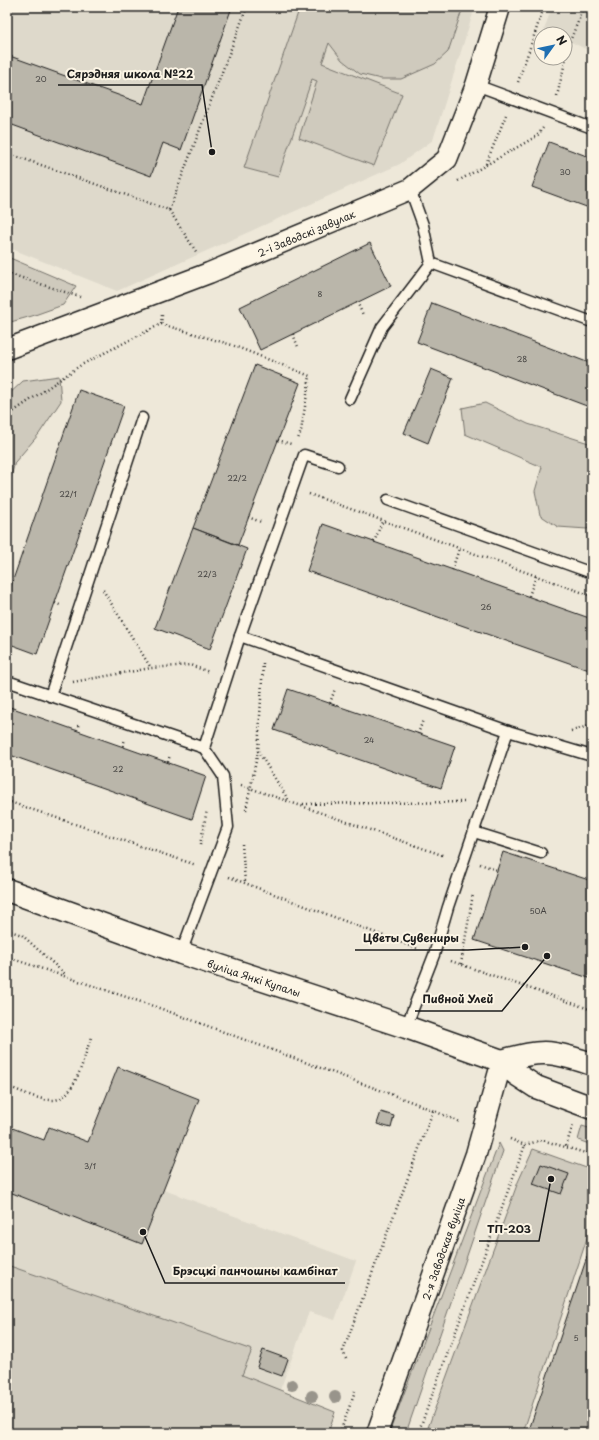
<svg xmlns="http://www.w3.org/2000/svg" width="599" height="1440" viewBox="0 0 599 1440" font-family="'Playpen Sans',sans-serif">
  <style>
    .built { fill: #ded9cb }
    .green { fill: #cfcabd; stroke: #76736c }
    .building { fill: #bab6aa; stroke: #1c1c1c }
    .lines { fill: none; stroke-linecap: round; stroke-linejoin: round }
    .lane-casing { stroke: #1c1c1c; stroke-width: 13 }
    .street-casing { stroke: #1c1c1c; stroke-width: 23 }
    .primary-casing { stroke: #1c1c1c; stroke-width: 25 }
    .path { stroke: #1c1c1c; stroke-width: 2.5; stroke-dasharray: 1 3; stroke-linecap: butt }
    .lane { stroke: #fcf5e5; stroke-width: 10 }
    .street { stroke: #fcf5e5; stroke-width: 20 }
    .primary { stroke: #fcf5e5; stroke-width: 22 }
    .tree { fill: #98948b }
    .labels { text-anchor: middle; dominant-baseline: central; stroke-width: 4; stroke-linejoin: round; paint-order: stroke }
    .number-label { font-size: 8px; fill: #444240 }
    .street-label { font-size: 10px; fill: #1c1c1c; stroke: #fcf5e5 }
    .leader { fill: none; stroke: #1c1c1c; stroke-width: 1.5 }
    .callout-dot { fill: #1c1c1c; stroke: #fcf5e5; stroke-width: 1.5 }
    .callout-label { font-size: 11px; text-anchor: middle; font-weight: bold; fill: #1c1c1c; stroke: #fcf5e5; stroke-width: 4; stroke-linejoin: round; paint-order: stroke }
  </style>
  <rect width="100%" height="100%" fill="#eee8d9"/>
  <filter id="ink" filterUnits="userSpaceOnUse"><feTurbulence type="fractalNoise" baseFrequency=".025" numOctaves="2"/><feDisplacementMap in="SourceGraphic" scale="8" xChannelSelector="R" yChannelSelector="G"/><feConvolveMatrix kernelMatrix="1 2 1 2 8 2 1 2 1" color-interpolation-filters="sRGB"/></filter>
  <g filter="url(#ink)">
    <g class="built">
      <polygon points="7,7 475,7 433,140 400,164 117,291 7,247"/>
      <polygon points="552,7 592,7 592,52 565,39 565,34 553,34 544,30"/>
      <polygon points="118,1067 199,1099 164,1190 356,1261 335,1320 309,1312 280,1390 335,1412 328,1433 7,1433 7,1126 43,1140 49,1127 88,1142"/>
    </g>
    <g class="green">
      <polygon points="300,7 463,7 448,52 435,64 401,79 381,79 360,74 342,60 329,43 322,63 402,94 374,166 299,138 317,81 312,79 278,177 244,168"/>
      <polygon points="7,257 10,258 76,286 63,305 32,316 7,323"/>
      <polygon points="59,376 61,401 39,434 15,462 7,491 7,396 23,381"/>
      <polygon points="485,403 528,424 592,444 592,526 587,529 558,527 540,515 535,491 542,467 465,434 462,408"/>
      <polygon points="582,1126 592,1129 592,1145 578,1140"/>
      <polygon points="499,1143 503,1151 406,1433 389,1433"/>
      <polygon points="533,1149 592,1170 592,1223 523,1433 426,1433 518,1182"/>
      <polygon points="7,1265 252,1350 242,1375 335,1412 328,1433 7,1433"/>
    </g>
    <g class="building">
      <polygon points="178,7 232,7 181,150 163,143 151,176 7,123 7,55 143,104"/>
      <polygon points="549,142 592,158 592,209 532,187"/>
      <polygon points="370,243 391,286 260,350 240,307"/>
      <polygon points="432,303 592,364 592,408 417,342"/>
      <polygon points="255,365 300,383 238,545 193,528"/>
      <polygon points="431,369 453,378 428,443 404,433"/>
      <polygon points="79,390 124,406 37,654 7,643 7,597"/>
      <polygon points="323,524 592,619 592,671 307,571"/>
      <polygon points="193,528 247,549 210,649 155,628"/>
      <polygon points="288,689 455,746 441,788 274,730"/>
      <polygon points="7,706 206,776 192,819 7,754"/>
      <polygon points="503,852 592,881 592,979 474,940"/>
      <polygon points="118,1067 199,1099 142,1244 7,1191 7,1126 44,1140 49,1127 88,1142"/>
      <polygon points="381,1112 394,1116 391,1128 377,1124"/>
      <polygon points="541,1164 569,1174 561,1194 533,1184"/>
      <polygon points="592,1242 592,1433 528,1433"/>
      <polygon points="263,1350 288,1359 282,1376 257,1367"/>
    </g>
    <g class="lines">
      <defs>
        <g id="lane">
          <polyline points="476,85 592,128"/>
          <polyline points="410,189 423,225 431,263 592,322"/>
          <polyline points="350,399 382,327 431,263"/>
          <polyline points="388,500 592,573"/>
          <polyline points="240,636 508,731"/>
          <polyline points="7,681 204,748 223,776 228,827 181,953"/>
          <polyline points="50,696 142,418"/>
          <polyline points="204,748 240,636 304,455 338,466"/>
          <polyline points="474,832 541,853"/>
          <polyline points="406,1027 434,955 448,907 508,731 592,756"/>
        </g>
        <g id="street">
          <path id="s1" d="M7,349L209,273L410,189L447,159L476,85L500,7"/>
          <path id="s2" d="M377,1433L476,1154L502,1061"/>
        </g>
        <g id="primary">
          <path id="s3" d="M7,890L181,953L406,1027L502,1061L516,1074L536,1087L592,1108"/>
          <path d="M502,1061C519,1056 537,1051 555,1054C567,1056 580,1060 592,1064"/>
        </g>
      </defs>
      <use href="#lane" class="lane-casing"/>
      <use href="#street" class="street-casing"/>
      <use href="#primary" class="primary-casing"/>
      <g class="path">
        <polyline points="518,82 544,7"/>
        <polyline points="557,96 570,41 584,7"/>
        <polyline points="7,153 169,210 197,253"/>
        <polyline points="486,164 506,115"/>
        <polyline points="458,181 537,136 543,128"/>
        <polyline points="169,210 247,7"/>
        <polyline points="7,273 80,297"/>
        <polyline points="357,302 363,315"/>
        <polyline points="161,324 162,315"/>
        <polyline points="293,334 298,347"/>
        <polyline points="7,416 81,365 161,324 232,345 310,376 301,431 298,439"/>
        <polyline points="278,440 291,444"/>
        <polyline points="309,494 592,596"/>
        <polyline points="248,517 261,522"/>
        <polyline points="374,542 382,522"/>
        <polyline points="452,570 459,549"/>
        <polyline points="103,590 151,668 190,665 209,672"/>
        <polyline points="529,596 536,576"/>
        <polyline points="55,603 62,606"/>
        <polyline points="263,663 258,751 289,801"/>
        <polyline points="73,682 151,668"/>
        <polyline points="330,703 335,689"/>
        <polyline points="77,730 79,723"/>
        <polyline points="571,731 592,725"/>
        <polyline points="418,734 423,720"/>
        <polyline points="123,746 125,739"/>
        <polyline points="168,762 170,755"/>
        <polyline points="241,785 445,856"/>
        <polyline points="7,801 196,865"/>
        <polyline points="303,804 464,802"/>
        <polyline points="246,810 258,751"/>
        <polyline points="242,844 245,882"/>
        <polyline points="200,845 207,810"/>
        <polyline points="480,864 497,870"/>
        <polyline points="229,877 418,949"/>
        <polyline points="7,930 22,935 66,975"/>
        <polyline points="7,957 162,1009 420,1105 460,1122"/>
        <polyline points="451,961 592,1010"/>
        <polyline points="461,964 473,894"/>
        <path d="M7,1086C20,1091 38,1100 52,1100C75,1101 84,1056 91,1038"/>
        <polyline points="510,1139 525,1145 542,1140 592,1155"/>
        <polyline points="566,1146 573,1125"/>
        <polyline points="346,1359 343,1351 433,1111"/>
        <polyline points="340,1433 355,1391"/>
        <polyline points="418,1433 525,1145"/>
      </g>
      <use href="#lane" class="lane"/>
      <use href="#street" class="street"/>
      <use href="#primary" class="primary"/>
    </g>
    <g class="tree">
      <circle cx="292" cy="1385" r="6"/>
      <circle cx="312" cy="1396" r="6"/>
      <circle cx="335" cy="1397" r="6"/>
    </g>
  </g>
  <g class="labels">
    <g class="number-label">
      <text x="41" y="79">20</text>
      <text x="565" y="172">30</text>
      <text x="320" y="294">8</text>
      <text x="522" y="359">28</text>
      <text x="237" y="478">22/2</text>
      <text x="68" y="494">22/1</text>
      <text x="207" y="574">22/3</text>
      <text x="486" y="607">26</text>
      <text x="369" y="740">24</text>
      <text x="118" y="769">22</text>
      <text x="538" y="911">50А</text>
      <text x="90" y="1166">3/1</text>
      <text x="576" y="1338">5</text>
    </g>
    <g class="street-label">
      <text stroke="none"><textPath href="#s1" startOffset="321">2-і Заводскі завулак</textPath></text>
      <text stroke="none"><textPath href="#s3" startOffset="262">вуліца Янкі Купалы</textPath></text>
      <text stroke="none"><textPath href="#s2" startOffset="196">2-я Заводская вуліца</textPath></text>
    </g>
  </g>
  <path class="leader" d="M212 152L202 85H58M525 947L468 950H355M547 956L502 1011H415M551 1179L539 1241H479M143 1232L165 1283H345"/>
  <g class="callout-dot">
    <circle cx="212" cy="152" r="4"/>
    <circle cx="525" cy="947" r="4"/>
    <circle cx="547" cy="956" r="4"/>
    <circle cx="551" cy="1179" r="4"/>
    <circle cx="143" cy="1232" r="4"/>
  </g>
  <g class="callout-label">
    <text x="130" y="78">Сярэдняя школа №22</text>
    <text x="411" y="942">Цветы Сувениры</text>
    <text x="458" y="1003">Пивной Улей</text>
    <text x="509" y="1233">ТП-203</text>
    <text x="255" y="1275">Брэсцкі панчошны камбінат</text>
  </g>
  <rect width="599" height="1440" fill="none" stroke="#fcf5e5" stroke-width="24"/>
  <rect x="12" y="12" width="575" height="1416" fill="none" stroke="#1c1c1c" stroke-width="1.5" filter="url(#ink)"/>
  <g transform="translate(553 46) rotate(57)"><circle r="19" fill="#fcf5e5" stroke="#a29e95"/>
  <path d="M0-3L7 15L0 10L-7 15Z" fill="#1f6fb2"/>
  <text y="-6" font-size="11" font-weight="bold" text-anchor="middle" fill="#1c1c1c">N</text>
  </g>
</svg>
